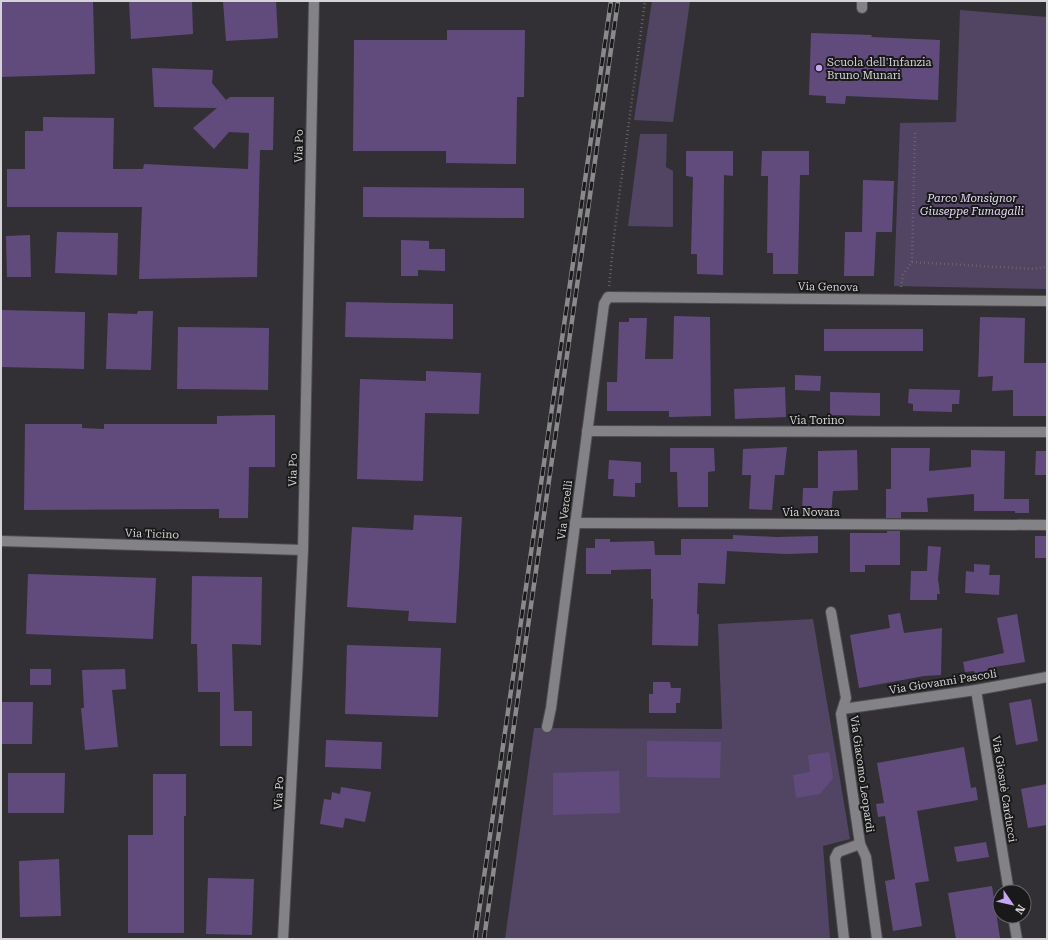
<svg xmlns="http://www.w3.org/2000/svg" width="1048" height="940" viewBox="0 0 1048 940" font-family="'Roboto Serif',serif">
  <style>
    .green { fill: #524563 }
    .building { fill: #614b7d }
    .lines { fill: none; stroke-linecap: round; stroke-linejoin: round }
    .minor-casing { stroke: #4e4c50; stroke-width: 12 }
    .path { stroke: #676568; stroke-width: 2.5; stroke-dasharray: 1 3; stroke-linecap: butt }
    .minor { stroke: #838286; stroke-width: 10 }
    .rail-casing { stroke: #8a898b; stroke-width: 4.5 }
    .rail { stroke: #19191a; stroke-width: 3; stroke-dasharray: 9; stroke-linecap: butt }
    .poi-dot { fill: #c5a6f0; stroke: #19191a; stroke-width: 1.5 }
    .labels { text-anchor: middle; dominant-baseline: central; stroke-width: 4; stroke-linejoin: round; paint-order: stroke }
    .poi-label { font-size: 11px; fill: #d4d3d5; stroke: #19191a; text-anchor: start }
    .street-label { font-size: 11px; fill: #d4d3d5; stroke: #19191a }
    .park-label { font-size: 11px; font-style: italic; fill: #e5d9f8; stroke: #19191a }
  </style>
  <rect width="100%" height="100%" fill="#323034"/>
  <g class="green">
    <polygon points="652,1 690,1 673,122 634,120"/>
    <polygon points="960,10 1047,17 1047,289 894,286 900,123 956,122"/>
    <polygon points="640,134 667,134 666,167 673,171 673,227 628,226"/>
    <polygon points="813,619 850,839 823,846 830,939 505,939 534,728 722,729 718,624"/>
  </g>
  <g class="building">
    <polygon points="1,1 93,1 95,74 1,77"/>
    <polygon points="129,1 192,1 193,34 131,39"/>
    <polygon points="223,1 276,1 278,38 226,41"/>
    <polygon points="447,30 525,30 524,97 517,97 516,164 446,163 446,151 353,151 354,40 447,40"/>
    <polygon points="811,33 872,35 871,37 940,40 938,100 846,96 845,104 826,103 826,96 809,95"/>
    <polygon points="152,68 213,70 212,83 226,100 230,97 274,97 273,150 260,150 257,277 139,279 142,207 7,207 7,169 25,169 25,131 43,131 43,117 114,118 113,169 143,169 144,164 248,169 249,133 229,132 214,149 193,128 217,108 154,107"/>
    <polygon points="686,151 733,151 733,176 724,175 723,275 697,274 697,254 691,254 693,177 686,176"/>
    <polygon points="762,151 809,151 809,175 800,175 798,274 773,274 773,253 767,253 768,176 761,176"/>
    <polygon points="863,180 894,181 892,232 876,232 874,276 844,276 845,232 862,232"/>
    <polygon points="363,187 524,188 524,218 363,217"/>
    <polygon points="57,232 118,233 117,275 55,273"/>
    <polygon points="30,235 31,277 7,277 6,236"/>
    <polygon points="401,240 429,241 429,249 445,249 445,271 418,270 418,276 401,276"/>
    <polygon points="346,302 453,304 453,339 345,337"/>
    <polygon points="1,310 85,312 84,369 1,367"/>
    <polygon points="138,311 153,311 151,370 106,369 108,313 137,314"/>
    <polygon points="674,316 710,317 711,416 669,417 669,411 607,411 607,382 617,382 619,322 629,322 629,318 647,318 645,359 673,359"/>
    <polygon points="980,317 1025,318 1024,363 1047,363 1047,416 1013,416 1013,390 992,391 993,376 978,377"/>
    <polygon points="178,327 269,328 268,390 177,389"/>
    <rect x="824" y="329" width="99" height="22"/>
    <polygon points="426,371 481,373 479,414 425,413 423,481 357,479 360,379 426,381"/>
    <polygon points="795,375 821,376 820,391 795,390"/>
    <polygon points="785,387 786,417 735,419 734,389"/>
    <polygon points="909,389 960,390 959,404 952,404 952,412 913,411 913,404 908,403"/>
    <polygon points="830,392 880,393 880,416 830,415"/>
    <polygon points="275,415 275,467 249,467 248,518 219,518 219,509 24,510 25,424 82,424 82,428 104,429 104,424 217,424 217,416"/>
    <polygon points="787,447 784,475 775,475 772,510 749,509 751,475 742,475 743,449"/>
    <polygon points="670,448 714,448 715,471 708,472 708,507 678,507 677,472 670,472"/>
    <polygon points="891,448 930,448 929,471 971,467 971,450 1005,451 1004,499 1029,499 1029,513 1015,513 1015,511 974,511 974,494 927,498 928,512 901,512 901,518 886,518 886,489 891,489"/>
    <polygon points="857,450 858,490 833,491 831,513 802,511 803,488 818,488 818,451"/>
    <polygon points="1036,451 1047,451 1047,475 1035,475"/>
    <polygon points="609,460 641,462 641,483 635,483 635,497 613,496 614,479 608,479"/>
    <polygon points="414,515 462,517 456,623 408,621 409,611 347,607 352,527 413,530"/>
    <polygon points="887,531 900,531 900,565 865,565 865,572 850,572 850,533 887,533"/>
    <polygon points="733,535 776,537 818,536 818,553 786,554 727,551 725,584 698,583 697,614 699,614 698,646 652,645 653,599 651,599 651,569 611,570 611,574 586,574 586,548 595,548 595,539 610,539 610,542 654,541 655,555 681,555 681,539 733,539"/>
    <rect x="1035" y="536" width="12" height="22"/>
    <polygon points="928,546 941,547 938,579 940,594 937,594 937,600 910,600 911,571 927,571"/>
    <polygon points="974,564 990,565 989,575 1000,575 999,595 965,593 966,571 974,572"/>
    <polygon points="28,574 156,578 153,639 26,634"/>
    <polygon points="192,576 262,577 261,645 232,644 234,711 252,711 252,746 220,746 220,692 198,692 197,644 191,644"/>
    <polygon points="900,613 904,633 942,628 941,675 924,676 859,688 850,635 890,628 888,615"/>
    <polygon points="1017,614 1025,662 994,667 994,669 974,674 974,671 965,672 963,662 1004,653 997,618"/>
    <polygon points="347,645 441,648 438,717 345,714"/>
    <rect x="30" y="669" width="21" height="16"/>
    <polygon points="125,669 126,689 112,690 118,747 85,750 81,708 84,708 82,670"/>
    <polygon points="653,682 670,682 671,688 681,688 680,703 676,703 676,713 649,713 649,694 653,694"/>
    <polygon points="1031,699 1038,741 1016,745 1009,703"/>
    <polygon points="1,702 33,702 32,744 1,744"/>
    <polygon points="326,740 382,742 381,769 325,767"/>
    <polygon points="647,741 721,742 720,778 647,777"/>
    <polygon points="964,747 971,788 976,787 978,800 917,811 929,881 915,883 922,926 893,931 885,881 895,879 885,816 878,817 876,804 884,803 877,763"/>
    <polygon points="829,752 833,778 820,794 796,798 793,775 810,772 808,755"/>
    <polygon points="619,771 620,813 553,815 553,773"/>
    <polygon points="8,773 65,773 64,813 8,813"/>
    <polygon points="153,774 186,774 186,816 184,816 184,933 128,933 128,835 153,835"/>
    <polygon points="1047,784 1047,825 1028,828 1021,789"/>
    <polygon points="341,787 371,792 365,822 345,818 343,828 320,824 324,799 331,800 332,792 340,794"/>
    <polygon points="986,842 989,857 957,862 954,847"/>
    <polygon points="59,859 61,916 20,917 19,861"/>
    <polygon points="208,878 254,879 252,935 206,934"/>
    <polygon points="992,886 1000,938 956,939 948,893"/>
  </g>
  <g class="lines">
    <defs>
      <g id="minor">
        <polyline points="862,8 862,1"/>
        <polyline points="587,431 1047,432"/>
        <polyline points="575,523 1047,525"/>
        <polyline points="1,541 303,550"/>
        <polyline points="831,612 846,698 841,714 860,844"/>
        <polyline points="976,690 1009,892"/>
        <polyline points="843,709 976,690 1047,677"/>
        <polyline points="547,727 551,708 604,304 608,297 1047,301"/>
        <polyline points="1013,916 1017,939"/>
        <polyline points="283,939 298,658 303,550 314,1"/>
        <polyline points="844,939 835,858 838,852 860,844 866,857 877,939"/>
      </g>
    </defs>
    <use href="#minor" class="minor-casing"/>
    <g class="path">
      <polyline points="912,262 915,131"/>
      <polyline points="609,286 615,228 645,1"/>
      <polyline points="901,287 903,275 912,262 1033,269 1047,267"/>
    </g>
    <use href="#minor" class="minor"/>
    <defs>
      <g id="rail">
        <polyline points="475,939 611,1"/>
        <polyline points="484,939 524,654 618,1"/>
      </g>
    </defs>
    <use href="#rail" class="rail-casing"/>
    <use href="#rail" class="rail"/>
  </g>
  <circle class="poi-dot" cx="819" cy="68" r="4"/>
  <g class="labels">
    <g class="poi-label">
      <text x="827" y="62">Scuola dell'Infanzia<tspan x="827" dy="13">Bruno Munari</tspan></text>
    </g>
    <g class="street-label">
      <text transform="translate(299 146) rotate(-89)">Via Po</text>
      <text transform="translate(828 287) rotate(1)">Via Genova</text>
      <text x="817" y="420">Via Torino</text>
      <text transform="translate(293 470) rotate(-89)">Via Po</text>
      <text transform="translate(565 510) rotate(-83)">Via Vercelli</text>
      <text x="811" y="512">Via Novara</text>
      <text transform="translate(152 534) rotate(2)">Via Ticino</text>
      <text transform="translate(943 682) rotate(-9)">Via Giovanni Pascoli</text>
      <text transform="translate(862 774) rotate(82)">Via Giacomo Leopardi</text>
      <text transform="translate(1004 789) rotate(81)">Via Giosuè Carducci</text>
      <text transform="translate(279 793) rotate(-87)">Via Po</text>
    </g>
    <g class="park-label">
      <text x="972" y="198">Parco Monsignor<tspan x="972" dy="13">Giuseppe Fumagalli</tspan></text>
    </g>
  </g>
  <rect width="1048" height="940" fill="none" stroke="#d4d3d5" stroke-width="4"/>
  <g transform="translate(1012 904) rotate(124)"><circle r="19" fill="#19191a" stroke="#646365"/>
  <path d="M0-3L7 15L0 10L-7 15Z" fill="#c5a6f0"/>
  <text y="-6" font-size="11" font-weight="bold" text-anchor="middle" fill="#d4d3d5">N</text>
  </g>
</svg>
